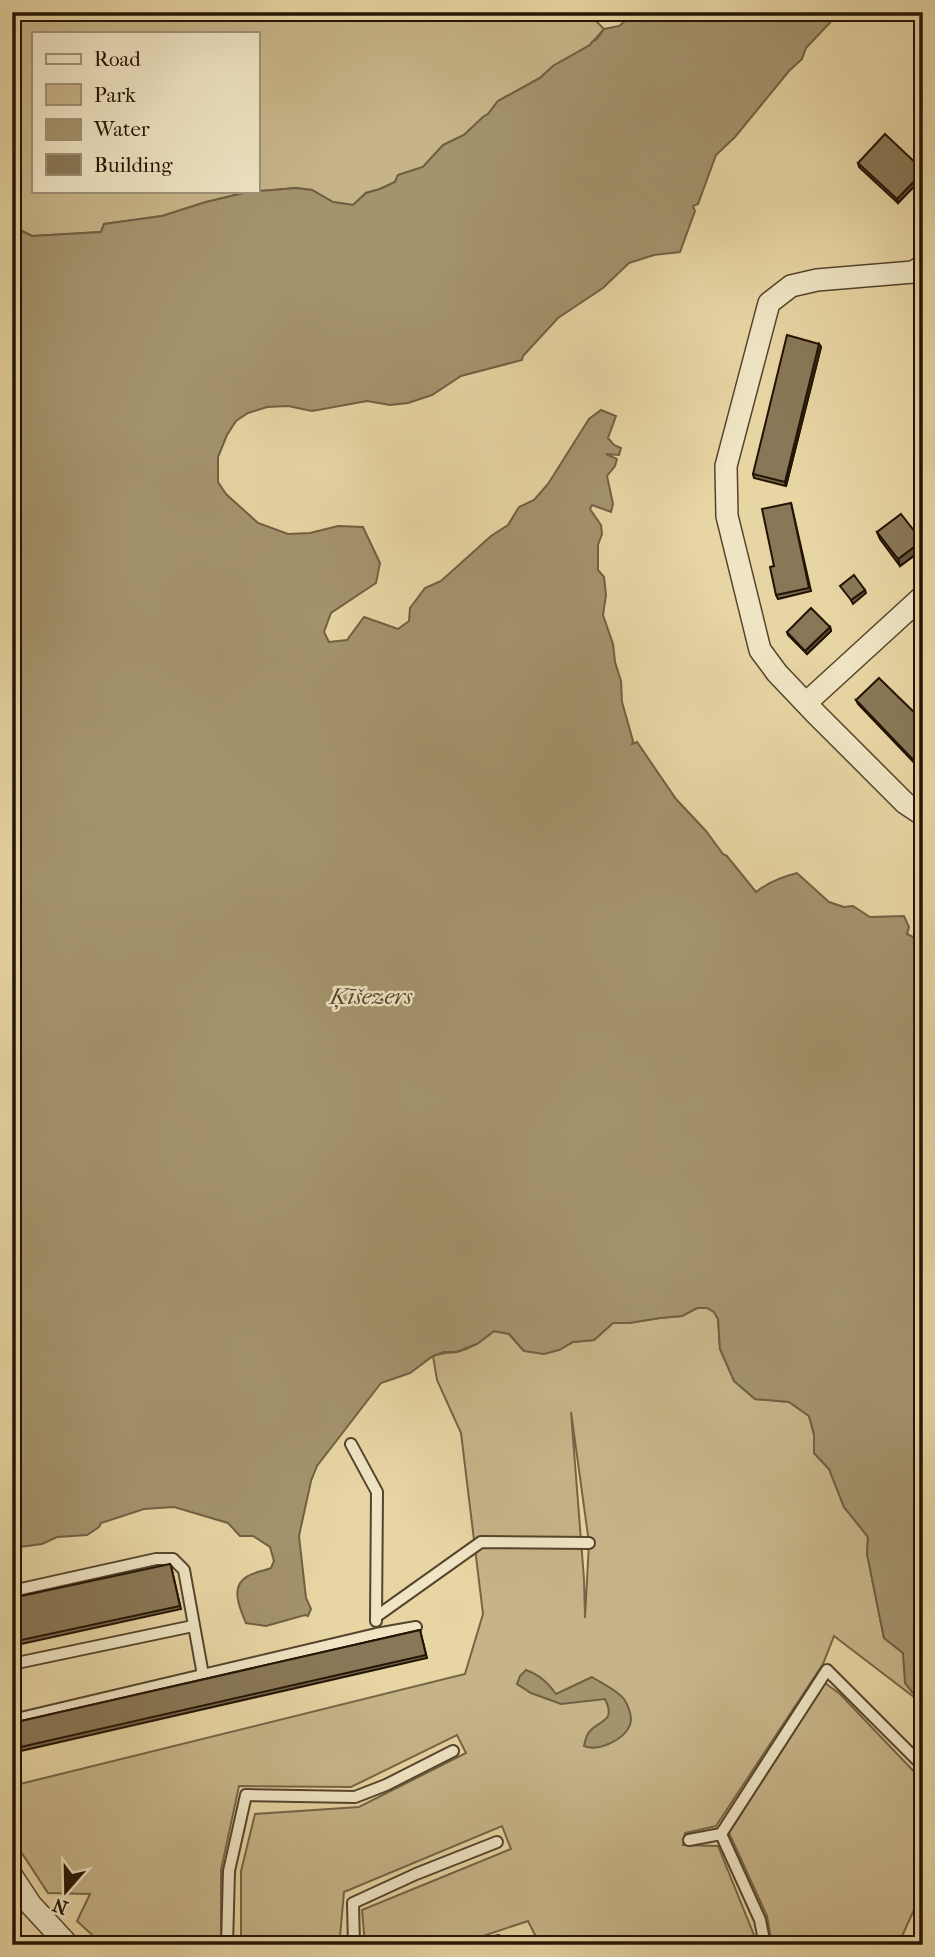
<svg xmlns="http://www.w3.org/2000/svg" width="935" height="1957" viewBox="0 0 935 1957" font-family="'IM FELL French Canon',serif">
  <style>
    .green { fill: #c6b488; stroke: #746446; stroke-width: 2; fill-rule: evenodd }
    .water { fill: #a4936d; stroke: #706043; stroke-width: 2 }
    .lines { fill: none; stroke-linecap: round; stroke-linejoin: round }
    .service-casing { stroke: #54442c; stroke-width: 14 }
    .minor-casing { stroke: #54442c; stroke-width: 24 }
    .service { stroke: #efe4c3; stroke-width: 10 }
    .minor { stroke: #efe4c3; stroke-width: 21 }
    .wall { fill: #76674b; stroke: #231405; stroke-width: 2 }
    .shaded-wall { fill: #60543d; stroke: #231405; stroke-width: 2 }
    .building { fill: #897857; stroke: #231405; stroke-width: 2 }
    .labels { text-anchor: middle; dominant-baseline: central; stroke-width: 5; stroke-linejoin: round; paint-order: stroke }
    .water-label { font-size: 24px; font-style: italic; fill: #57472f; stroke: #efe4c3 }
  </style>
  <rect width="100%" height="100%" fill="#e7d5a3"/>
  <filter id="stains"><feTurbulence type="fractalNoise" baseFrequency=".00286" numOctaves="4"/><feColorMatrix values="0 0 0 0 .2 0 0 0 0 .09 0 0 0 0 .02 0 0 0 .5 -.17"/></filter>
  <radialGradient id="worn" r=".72"><stop offset=".6" stop-color="#630" stop-opacity="0"/><stop offset="1" stop-color="#630" stop-opacity=".3"/></radialGradient>
  <g class="green">
    <path d="M12,12H596L591,16L604,29L590,45L553,66L540,78L498,101L488,114L483,117L464,135L443,145L423,167L398,175L395,182L380,189L366,193L353,205L333,202L312,190L296,188L248,192L206,202L162,216L104,224L101,232L32,236L12,226ZM33,33H257V191H33Z"/>
    <path d="M697,1308H707L714,1312L718,1319L720,1349L734,1381L755,1399L789,1402L809,1416L814,1435V1453L829,1469L844,1507L868,1537L867,1554L884,1638L903,1653L906,1683L913,1693L923,1694V1704L834,1636L823,1664L716,1826L685,1833L683,1845L718,1846L758,1945H540L528,1921L456,1945H365L362,1910L511,1849L502,1826L344,1892L340,1937L342,1945H241V1871L255,1814L359,1807L466,1753L457,1735L351,1787L239,1786L221,1870V1945H103L77,1921L90,1894L48,1893L12,1838V1786L465,1674L483,1614L461,1433L437,1380L433,1356C442,1353 449,1353 457,1352C472,1349 482,1340 494,1331L509,1334L524,1351L559,1350L573,1342L594,1340L613,1323H629L660,1318L682,1316ZM571,1412L589,1543L585,1618L584,1579Z"/>
    <polygon points="825,1683 840,1694 923,1781 923,1890 898,1945 772,1945 767,1916 729,1833"/>
  </g>
  <g class="water">
    <path d="M636,12H840L806,48L802,59L789,71L735,137L716,155L698,204L693,206L695,211L680,252L654,255L629,263L603,288L558,318L523,356L522,360L461,376L432,395L408,403L390,405L367,401L312,411L288,406L267,407L248,413L236,421L227,435L218,457V482L226,494L258,523L288,534L310,533L338,526L363,527L380,563L376,583L331,613L324,632L329,642L347,640L364,617L398,629L409,621L410,608L425,588L441,581L491,536L508,525L519,507L534,500L548,484L589,419L601,410L616,416L608,438L614,445L621,448L619,455L606,454L617,459L615,466L607,476L613,504L611,512L592,505L590,509L601,525L602,534L598,545V570L604,577L606,595L603,615L613,644L615,662L621,681L622,702L633,741L632,744L637,742L676,799L706,831L723,854L727,856L756,892C768,882 782,877 797,873L829,902L844,907L853,906L870,917L904,916L909,927L907,934L923,942V1694L913,1693L905,1683L903,1653L884,1638L867,1554L868,1537L844,1507L829,1469L814,1453V1434L809,1416L789,1402L755,1399L734,1381L720,1349L718,1319L714,1312L707,1308H697L682,1316L660,1318L629,1323H613L594,1340L573,1342L559,1350L544,1354L524,1351L509,1334L494,1331L477,1344L456,1352H444L433,1356L410,1373L381,1383L317,1466L311,1481L299,1536L306,1598L311,1609L308,1616L305,1615L266,1626L246,1623C240,1609 229,1586 248,1576C255,1572 264,1571 271,1568L274,1561L270,1547L253,1536H240L228,1523L174,1507L144,1509L101,1523L99,1527L87,1535L57,1537L42,1544L12,1548V226L32,236L101,232L104,224L162,216L206,202L248,192L296,188L312,190L333,202L353,205L366,193L380,189L395,182L398,175L423,167L443,145L464,135L483,117L488,114L498,101L540,78L553,66L590,45L592,42L597,39L604,29L619,26Z"/>
    <path d="M526,1670C540,1675 548,1683 556,1694L592,1677C601,1683 617,1690 624,1699C628,1705 633,1717 630,1725C624,1740 598,1752 584,1746C585,1741 587,1734 590,1731C601,1719 616,1722 605,1699L561,1704L531,1693L517,1684L520,1676Z"/>
  </g>
  <g class="lines">
    <defs>
      <g id="service">
        <polyline points="351,1444 377,1492 376,1621"/>
        <polyline points="12,1591 156,1559 173,1559 184,1570 203,1675"/>
        <polyline points="377,1616 481,1542 589,1543"/>
        <polyline points="12,1664 193,1626"/>
        <polyline points="12,1720 376,1634 416,1627"/>
        <polyline points="689,1840 721,1834"/>
        <polyline points="227,1945 229,1871 246,1795 355,1797 386,1785 453,1751"/>
        <polyline points="354,1945 353,1903 416,1874 497,1842"/>
        <polyline points="487,1945 498,1941"/>
        <polyline points="765,1945 760,1920 721,1834 827,1670 923,1766"/>
      </g>
      <g id="minor">
        <polyline points="923,266 913,272 817,280 791,286 769,303 726,466 727,516 760,650 777,673 815,713 905,803 923,815"/>
        <polyline points="806,703 923,596"/>
        <polyline points="12,1876 31,1905 68,1945"/>
      </g>
    </defs>
    <use href="#service" class="service-casing"/>
    <use href="#minor" class="minor-casing"/>
    <use href="#service" class="service"/>
    <use href="#minor" class="minor"/>
  </g>
  <g class="wall">
    <polygon points="858,163 923,170 923,177 898,203 859,167"/>
    <polygon points="819,344 821,347 786,486 754,478 753,474"/>
    <polygon points="791,503 811,591 778,599 776,595 774,566"/>
    <polygon points="877,532 922,541 923,549 900,566 880,539"/>
    <polygon points="830,627 831,631 807,654 788,635 787,632"/>
    <polygon points="856,700 923,721 923,772 858,704"/>
    <polygon points="171,1566 181,1609 12,1646 12,1598"/>
    <polygon points="420,1630 427,1658 12,1753 12,1723"/>
  </g>
  <g class="shaded-wall">
    <polygon points="923,172 923,177 898,203 897,199"/>
    <polygon points="819,344 821,347 786,486 785,482"/>
    <polygon points="922,541 923,549 900,566 898,559"/>
    <polygon points="865,590 866,593 853,604 851,600"/>
    <polygon points="830,627 831,631 807,654 805,651"/>
  </g>
  <g class="building">
    <polygon points="885,134 923,170 923,172 897,199 858,163"/>
    <polygon points="787,335 819,344 785,482 753,474"/>
    <polygon points="791,503 809,588 776,595 770,567 774,566 762,509"/>
    <polygon points="901,514 922,541 898,559 877,532"/>
    <polygon points="854,575 865,590 851,600 840,586"/>
    <polygon points="811,608 830,627 805,651 787,632"/>
    <polygon points="879,678 923,721 923,767 921,768 856,700"/>
    <polygon points="170,1564 171,1566 180,1606 12,1642 12,1598"/>
    <polygon points="420,1630 426,1655 12,1749 12,1723"/>
  </g>
  <g class="labels">
    <g class="water-label">
      <text x="371" y="996">Ķīšezers</text>
    </g>
  </g>
  <rect width="935" height="1957" fill="none" stroke="#e7d5a3" stroke-width="42"/>
  <rect x="14" y="14" width="907" height="1929" fill="none" stroke="#231405" stroke-width="3.5"/>
  <rect x="21" y="21" width="893" height="1915" fill="none" stroke="#231405" stroke-width="2"/>
  <rect x="32" y="32" width="228" height="161" fill="#efe4c3" stroke="#9d9177" stroke-width="2"/>
  <rect x="46" y="54" width="35" height="10" fill="#efe4c3" stroke="#9d9177" stroke-width="2"/>
  <text x="94" y="66" font-size="21" fill="#231405">Road</text>
  <rect x="46" y="84" width="35" height="21" fill="#c6b488" stroke="#9d9177" stroke-width="2"/>
  <text x="94" y="102" font-size="21" fill="#231405">Park</text>
  <rect x="46" y="119" width="35" height="21" fill="#a4936d" stroke="#9d9177" stroke-width="2"/>
  <text x="94" y="136" font-size="21" fill="#231405">Water</text>
  <rect x="46" y="154" width="35" height="21" fill="#897857" stroke="#9d9177" stroke-width="2"/>
  <text x="94" y="172" font-size="21" fill="#231405">Building</text>
  <g transform="translate(66 1891) rotate(200)" stroke="#efe4c3" stroke-width="5" paint-order="stroke">
  <path d="M0-5L12 26L0 18L-12 26Z" fill="#231405"/>
  <text y="-10" font-size="19" font-weight="bold" text-anchor="middle" fill="#231405">N</text>
  </g>
  <rect width="100%" height="100%" filter="url(#stains)"/>
  <rect width="100%" height="100%" fill="url(#worn)"/>
</svg>
